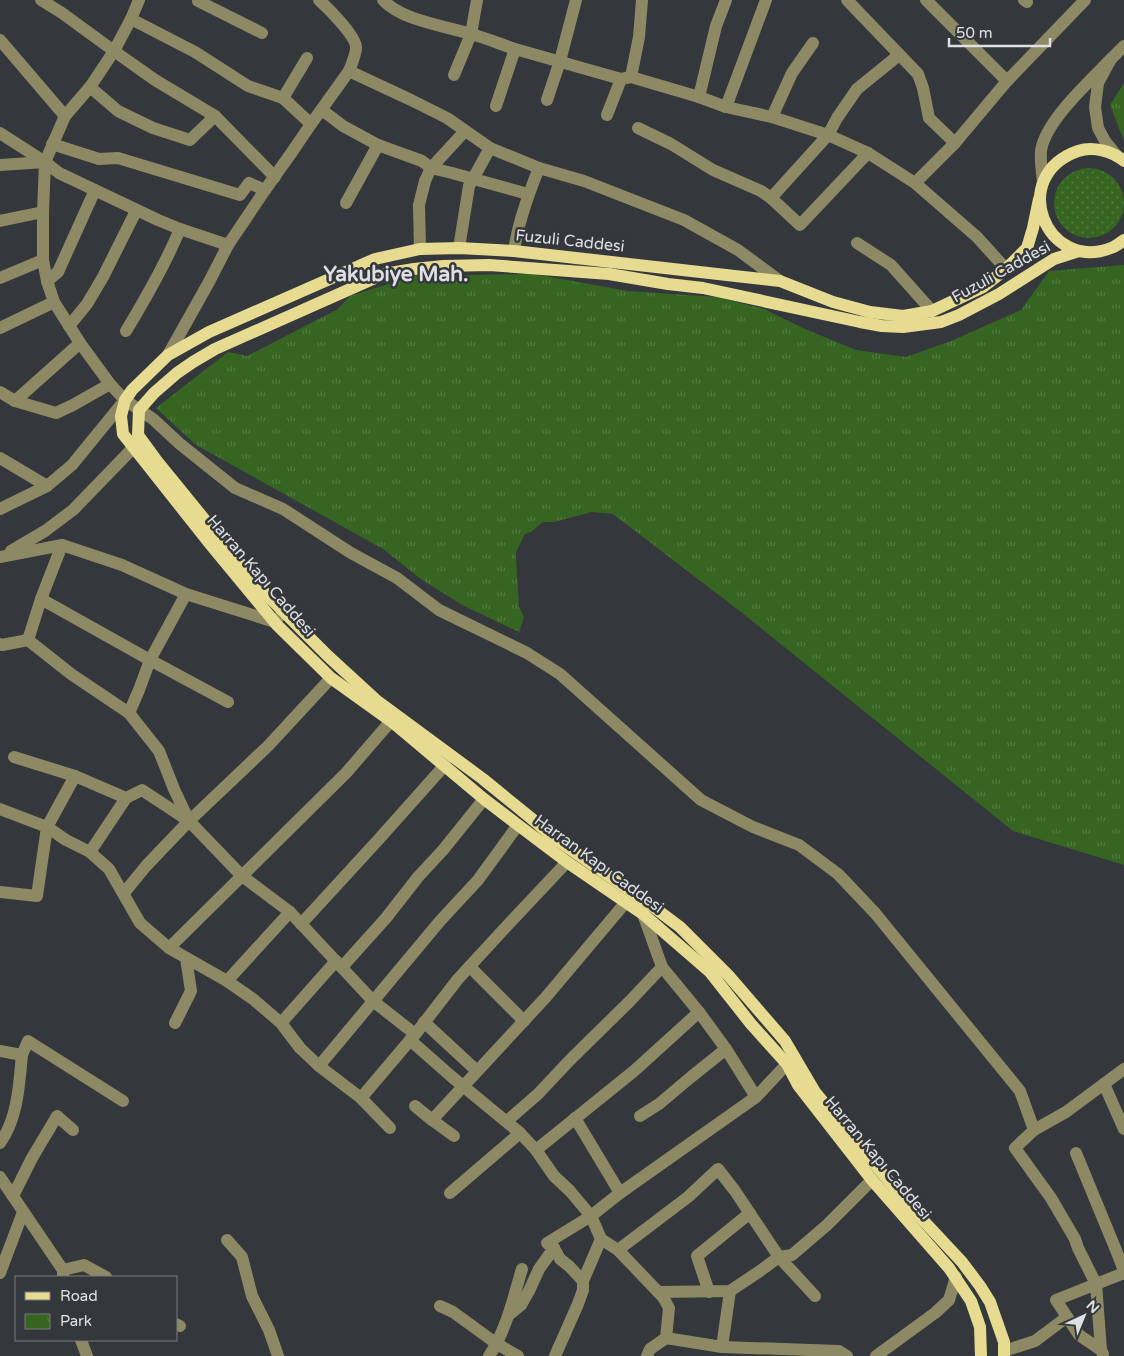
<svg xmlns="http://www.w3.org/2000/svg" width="1124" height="1356" viewBox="0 0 1124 1356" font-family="'Varela Round',sans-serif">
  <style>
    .grass { fill: url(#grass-dots) }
    .park { fill: url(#park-tufts) }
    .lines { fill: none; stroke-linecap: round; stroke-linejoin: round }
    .minor { stroke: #8e8965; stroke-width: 12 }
    .major { stroke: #e6db90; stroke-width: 12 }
    .labels { text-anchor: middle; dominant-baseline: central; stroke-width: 5; stroke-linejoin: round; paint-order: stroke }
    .street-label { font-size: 16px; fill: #dee0e3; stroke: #34373b }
    .district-label { font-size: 21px; font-weight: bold; fill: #dee0e3; stroke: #34373b }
  </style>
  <defs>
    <pattern id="grass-dots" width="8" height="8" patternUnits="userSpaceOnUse" patternTransform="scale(1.25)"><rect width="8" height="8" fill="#366521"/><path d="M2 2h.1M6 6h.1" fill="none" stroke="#537b41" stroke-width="1.8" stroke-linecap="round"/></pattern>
    <pattern id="park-tufts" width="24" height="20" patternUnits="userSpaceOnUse" patternTransform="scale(1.25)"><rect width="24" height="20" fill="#366521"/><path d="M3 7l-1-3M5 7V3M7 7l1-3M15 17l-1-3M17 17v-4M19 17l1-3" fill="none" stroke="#537b41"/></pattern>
  </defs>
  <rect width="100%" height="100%" fill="#34373b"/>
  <circle class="grass" cx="1089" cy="203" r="35"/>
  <g class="park">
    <polygon points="1124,83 1124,141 1110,105"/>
    <polygon points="1124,265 1124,865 1013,831 741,612 613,514 592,512 554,522 543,522 531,532 525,534 516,552 516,557 519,607 524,617 519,632 462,605 421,579 383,549 196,445 156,408 228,352 247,356 338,309 350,296 420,274 425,279 458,279 465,275 534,274 628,291 717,297 764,309 805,329 856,350 906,357 951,341 1021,310 1049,271"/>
  </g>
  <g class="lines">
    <g class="minor">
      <polyline points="41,0 62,13 114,51 155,80 215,116 275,177"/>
      <polyline points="139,0 131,19 114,51 90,87 65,116 45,162 43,212 43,260 47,281 54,302 80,343 110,384 125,400 153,419 180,444 235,488 283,509 351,553 397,578 439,610 527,653 560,674 701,800 753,827 799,845 838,874 875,913 1020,1091 1034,1130"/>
      <polyline points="198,0 198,1 262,33"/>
      <path d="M319,0C328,8 357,37 356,48C356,54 351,66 349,71"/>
      <path d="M383,0C403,21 445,26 471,34C486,38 500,44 515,49C550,59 586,69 621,79L631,77L699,97L726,107L772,117L828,135L868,153L915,183L977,237L1006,269"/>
      <polyline points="847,0 918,74 923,88 929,118 955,143"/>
      <polyline points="926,0 1007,81"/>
      <polyline points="1024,0 1027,2"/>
      <polyline points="131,19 195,52 248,86 283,98 311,124"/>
      <polyline points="0,40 65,116"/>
      <polyline points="1111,59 1124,46"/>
      <polyline points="454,75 471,34 477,0"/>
      <polyline points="631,77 639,37 642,0"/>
      <polyline points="90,87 118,111 153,128 190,140 215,116"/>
      <polyline points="699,97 716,26 726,0"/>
      <polyline points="283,98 307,58"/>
      <polyline points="547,100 560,61 576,0"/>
      <polyline points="496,106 515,49"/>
      <polyline points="726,107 766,0"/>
      <polyline points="322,110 343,126 378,145 422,161 431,168 452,173 528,194"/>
      <polyline points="607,115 621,79"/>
      <polyline points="772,117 792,73 813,43"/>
      <polyline points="638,128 671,144 713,170 761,191 771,198 800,225 868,153"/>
      <polyline points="0,133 45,162 59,173 158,220 180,229 228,245"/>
      <polyline points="52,144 99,159 118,158 240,195 249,183 265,190"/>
      <polyline points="0,165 45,162"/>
      <path d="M1043,182C1042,172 1040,160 1041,151C1045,121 1091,80 1111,59L1098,83L1095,107L1098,128L1105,141L1117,156"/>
      <polyline points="915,183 955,143 1007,81 1085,0"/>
      <polyline points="771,198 828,135 837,118 857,89 899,55"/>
      <polyline points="346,203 378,145"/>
      <polyline points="0,221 43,212"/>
      <polyline points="857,243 891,265 932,311"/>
      <polyline points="459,248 469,186 490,148"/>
      <polyline points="420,249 419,205 425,181 431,168 465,131"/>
      <path d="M514,251C518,222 528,195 539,168"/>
      <polyline points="0,278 43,260"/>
      <polyline points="47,281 58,272 95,190"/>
      <polyline points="69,326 87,304 103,277 136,211"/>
      <polyline points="0,328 54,302"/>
      <path d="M126,331C146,298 165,265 180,229"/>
      <polyline points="168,355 209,282 228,245 265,190 292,152 311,124 349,71 411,100 447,118 490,148 539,168 584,181 684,220 738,250 780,281"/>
      <polyline points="0,392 15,401 56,413 73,405 110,384"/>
      <polyline points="15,401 80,343"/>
      <polyline points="0,458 47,486"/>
      <polyline points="0,509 47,486 72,465 125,400"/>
      <polyline points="62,545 41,599 28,640 71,674 129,713 159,751 174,789 189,821 242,876 290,912 373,1001 415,1034"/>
      <polyline points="11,551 45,531 73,510 134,447"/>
      <polyline points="0,557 62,545 122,565 186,594 275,622 278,618"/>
      <polyline points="41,599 150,660 228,702"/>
      <polyline points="0,644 2,645 28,640"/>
      <polyline points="129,713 139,690 150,660 186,594"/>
      <polyline points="14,757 75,776 126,798 142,790 189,821"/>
      <polyline points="0,809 47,827 66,840 90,852 109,869 140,923 169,948 227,981 253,999 281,1023 300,1048 319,1066 361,1098 390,1128"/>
      <polyline points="90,852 126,798"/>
      <polyline points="0,892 37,896 47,827 75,776"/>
      <polyline points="124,893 146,866 189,821 268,746 331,678"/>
      <polyline points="643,914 662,967 699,1012 726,1049 756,1097"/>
      <polyline points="301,924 379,839 445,765"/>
      <polyline points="169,948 346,773 391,721"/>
      <polyline points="342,967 386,918 418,877 443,850 484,799"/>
      <polyline points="470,967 524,1021"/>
      <polyline points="227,981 290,912"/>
      <polyline points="424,1022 477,1071"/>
      <polyline points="175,1023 191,991 186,958"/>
      <polyline points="281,1023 336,961"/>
      <polyline points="410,1040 452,1077 520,1133 536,1150 554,1176 570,1191 591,1216 601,1239 618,1250 663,1297 669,1308 666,1338 650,1349 647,1356"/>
      <path d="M0,1051L22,1055C19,1085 18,1118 0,1143"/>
      <polyline points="22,1055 28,1041 123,1101"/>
      <polyline points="319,1066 440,921 478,880 518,825"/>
      <polyline points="1104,1084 1124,1129"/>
      <polyline points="361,1098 417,1032 458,979 504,929 567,862"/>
      <polyline points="415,1106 432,1120"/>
      <polyline points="640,1116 659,1104 691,1077 726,1049"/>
      <polyline points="575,1118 620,1193"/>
      <polyline points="507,1121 538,1094 570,1060 630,1001 662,967"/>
      <polyline points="454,1136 432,1120 546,997 626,902"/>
      <polyline points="536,1150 634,1071 699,1012"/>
      <polyline points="1076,1153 1118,1255 1123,1268 1124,1274"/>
      <polyline points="0,1177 63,1270 63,1277"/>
      <polyline points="450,1193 520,1133"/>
      <polyline points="13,1196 32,1158 57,1116 73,1130"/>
      <polyline points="227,1240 242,1257 252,1296 269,1330 278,1356"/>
      <polyline points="618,1250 688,1197 718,1169 735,1191 779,1257 815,1296"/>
      <polyline points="63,1270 84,1265 106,1277"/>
      <polyline points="0,1273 23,1212"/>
      <polyline points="583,1281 569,1266 560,1259 554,1248 547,1243 591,1216 620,1193 756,1097 787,1064"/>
      <polyline points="658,1292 730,1291 760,1271 779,1257 792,1255 827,1225 872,1180"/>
      <polyline points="709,1292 697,1256 750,1213"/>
      <polyline points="440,1306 453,1312 497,1344 518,1356"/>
      <polyline points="509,1315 521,1305 529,1291 539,1269 554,1248"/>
      <polyline points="176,1324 180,1326"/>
      <polyline points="666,1338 722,1347 839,1351 847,1356"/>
      <polyline points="81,1340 87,1356"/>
      <polyline points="722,1347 730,1291"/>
      <polyline points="1101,1350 1096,1284 1078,1248 1075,1239 1051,1198 1015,1148 1034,1130 1066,1112 1124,1069"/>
      <polyline points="1004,1351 1035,1341 1067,1317"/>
      <polyline points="1103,1354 1101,1350 1079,1335 1056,1300 1124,1273"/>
      <path d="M489,1356C506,1331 513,1299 522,1269"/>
      <polyline points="555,1356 578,1304 583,1290 583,1281 601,1239"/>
      <polyline points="876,1356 935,1313 949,1300 956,1277"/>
    </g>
    <g class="major">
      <path d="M1124,161C1112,151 1093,146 1078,151C1007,176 1046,273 1111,248C1115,247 1120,243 1124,240"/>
      <polyline points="981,1356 980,1327 971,1301 949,1268 872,1180 798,1085 787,1064 751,1024 710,972 643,914 567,862 518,825 484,799 391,721 331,678 277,625 210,544 123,434 121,416 125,400 132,390 168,355 209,332 375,259 420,249 459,248 514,251 780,281 833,302 870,312 903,316 932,311 983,287 1006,269 1027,248 1033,228 1039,199"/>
      <polyline points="1004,1356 1004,1342 990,1302 980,1286 962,1262 906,1202 815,1092 785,1041 728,975 680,927 652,906 550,835 537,823 483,779 376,700 328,656 261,589 157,461 138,435 139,410 154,393 177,373 193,362 215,349 384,274 414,269 443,266 489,265 609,274 668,284 703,288 860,322 882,326 903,327 941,322 959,315 999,294 1054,259 1079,251"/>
    </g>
  </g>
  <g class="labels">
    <g class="street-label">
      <text transform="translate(570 241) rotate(6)">Fuzuli Caddesi</text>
      <text transform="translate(1001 272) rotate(-29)">Fuzuli Caddesi</text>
      <text transform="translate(261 576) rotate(49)">Harran Kapı Caddesi</text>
      <text transform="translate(599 864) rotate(36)">Harran Kapı Caddesi</text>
      <text transform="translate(878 1158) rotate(50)">Harran Kapı Caddesi</text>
    </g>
    <g class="district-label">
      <text x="396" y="274">Yakubiye Mah.</text>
    </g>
  </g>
  <rect x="15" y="1276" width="162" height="65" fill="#34373b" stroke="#787b7e"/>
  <rect x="25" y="1292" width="25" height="8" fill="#e6db90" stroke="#787b7e"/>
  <text x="60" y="1301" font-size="15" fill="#dee0e3">Road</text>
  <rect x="25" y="1314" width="25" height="15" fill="url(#park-tufts)" stroke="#787b7e"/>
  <text x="60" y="1326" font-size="15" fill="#dee0e3">Park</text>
  <g transform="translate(1084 1316) rotate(44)" stroke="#34373b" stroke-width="4" paint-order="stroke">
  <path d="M0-4L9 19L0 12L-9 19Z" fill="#dee0e3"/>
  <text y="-8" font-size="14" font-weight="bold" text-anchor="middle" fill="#dee0e3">N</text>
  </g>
  <path d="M949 38v8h101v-8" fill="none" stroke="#dee0e3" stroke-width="2.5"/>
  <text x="956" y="38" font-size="15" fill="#dee0e3" stroke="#34373b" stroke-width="4" paint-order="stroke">50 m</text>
</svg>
